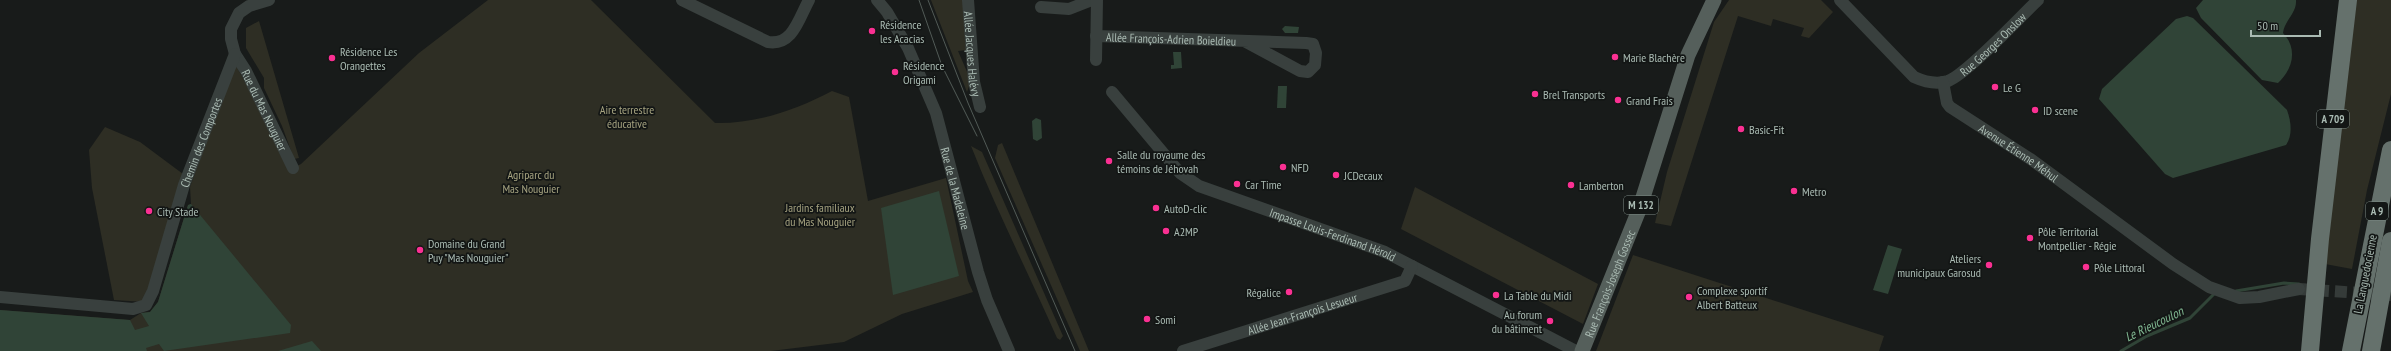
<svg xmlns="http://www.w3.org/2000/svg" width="2391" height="351" viewBox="0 0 2391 351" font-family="'PT Sans Narrow',sans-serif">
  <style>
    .green { fill: #2e2e24 }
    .water { fill: #304437 }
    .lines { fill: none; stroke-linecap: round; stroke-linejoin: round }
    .stream { stroke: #304437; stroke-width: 3 }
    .minor-tunnel { stroke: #353b39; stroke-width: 12; stroke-dasharray: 12 6; stroke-linecap: butt }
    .minor { stroke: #39403e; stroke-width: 12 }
    .major { stroke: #555f5b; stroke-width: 15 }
    .highway { stroke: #65716c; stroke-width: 18 }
    .tram { stroke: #525b57; stroke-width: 1 }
    .poi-dot { fill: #fa3092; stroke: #131615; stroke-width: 1.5 }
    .labels { text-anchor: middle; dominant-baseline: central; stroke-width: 3.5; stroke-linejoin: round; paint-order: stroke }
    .shield { fill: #131615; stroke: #7d8a84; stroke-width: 1 }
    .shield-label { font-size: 11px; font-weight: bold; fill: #aabbb3 }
    .poi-label { font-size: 12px; fill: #aabbb3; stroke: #131615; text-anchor: start }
    .street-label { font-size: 12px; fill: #aabbb3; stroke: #131615 }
    .park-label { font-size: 12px; fill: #a6a380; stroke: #131615 }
    .water-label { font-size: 13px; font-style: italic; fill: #80b791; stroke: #131615 }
  </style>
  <rect width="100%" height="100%" fill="#181b1a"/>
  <g class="green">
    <path d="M488,0H591L715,123C756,124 796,110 832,91L849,97L868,201L946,178L968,281L973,292L902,314L844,342L771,351H0V310L130,320L141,313L150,312L158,302L188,205L191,204L190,187L235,64L293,168L301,164L419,53Z"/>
    <polygon points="931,0 965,0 966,50 958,51 971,81 967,92"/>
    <polygon points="1729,0 1821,0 1833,12 1809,38 1801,36 1804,28 1773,19 1771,26 1738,16 1671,226 1655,223 1667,172 1714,22"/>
    <polygon points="2356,0 2391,0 2391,94 2367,190 2352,269 2325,264"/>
    <polygon points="259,21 299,158 294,159 282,126 264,88 264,78 246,48 246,28"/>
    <polygon points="105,127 140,142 183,174 144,302 114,300 92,188 89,150"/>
    <polygon points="1002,143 1089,351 1080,351 995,158 998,145"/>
    <path d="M971,146L982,152L1063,336L1060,340L1057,338C1029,274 997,212 971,146Z"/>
    <polygon points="1415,187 1598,284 1583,324 1401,229"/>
    <polygon points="1633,255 1884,336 1879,351 1596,351"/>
  </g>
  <g class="water">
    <path d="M2203,0H2296C2297,13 2284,21 2283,33C2298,49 2293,69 2278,83L2262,80L2201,18L2196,8Z"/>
    <path d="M2187,16L2193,18L2287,110C2291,121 2293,135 2286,145L2173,178L2165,174L2099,99L2102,89L2176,19Z"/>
    <polygon points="1285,26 1299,27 1298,33 1285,33 1282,29"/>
    <polygon points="1173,52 1181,52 1182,68 1171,69 1171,65 1174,65"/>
    <polygon points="1278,86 1287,86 1286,108 1277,108"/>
    <polygon points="1036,118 1041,120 1042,138 1037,141 1033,139 1032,121"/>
    <polygon points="939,191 959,276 893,295 881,208"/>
    <polygon points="191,204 291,325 290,333 164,351 159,344 146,348 147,351 0,351 0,310 130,320 135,330 149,326 141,313 150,312 158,302 188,205"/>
    <polygon points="1888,245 1902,249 1888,294 1873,290"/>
    <polygon points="312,341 321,351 278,351"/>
  </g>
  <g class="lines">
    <g class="stream">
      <polyline points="2236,291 2284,283 2299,284"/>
      <polyline points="2121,351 2147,336 2190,318 2215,293"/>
    </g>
    <polyline class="minor-tunnel" points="2299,289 2391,295"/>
    <g class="minor">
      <path id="s1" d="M269,0L249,6L239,13L231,29V39L235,54L246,71L293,168"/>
      <path d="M682,0L768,42C793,46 799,18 809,0"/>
      <path id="s2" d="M877,0L887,12L908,48L936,113L978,272L987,300L1009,351"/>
      <path id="s3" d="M968,0L974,82L980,107"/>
      <path id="s4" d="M1840,0L1914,77C1925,82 1936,85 1948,81C1967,74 2020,17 2038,0"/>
      <polyline points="1041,7 1069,9 1092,0"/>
      <path id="s5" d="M1096,36L1306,43L1313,44L1316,53L1315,65L1308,72L1300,71L1246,42"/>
      <polyline points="1096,60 1097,0"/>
      <path id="s6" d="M1943,82L1947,103L1950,107L2032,160L2173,264L2209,287L2240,298L2259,297L2299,289"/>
      <path id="s7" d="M1112,92L1180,173L1199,186L1385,252L1576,351"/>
      <path id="s8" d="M0,297L133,309L146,305L153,291L184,185L235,54"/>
      <path id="s9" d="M1183,351L1405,281L1412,266"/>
    </g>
    <path class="major" id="s10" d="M1582,351L1639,210L1688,55L1714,0"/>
    <g class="highway">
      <polyline points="2310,351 2320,239 2348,0"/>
      <polyline points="2351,351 2391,150"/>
      <polyline points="2371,351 2391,241"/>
    </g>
    <g class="tram">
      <polyline points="919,0 942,66 977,136"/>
      <polyline points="928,0 968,103 1075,351"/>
    </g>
  </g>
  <g class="poi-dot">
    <circle cx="872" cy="31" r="4"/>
    <circle cx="1615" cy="57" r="4"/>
    <circle cx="332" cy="58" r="4"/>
    <circle cx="895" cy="72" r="4"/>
    <circle cx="1995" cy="87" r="4"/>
    <circle cx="1535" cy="94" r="4"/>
    <circle cx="1618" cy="100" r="4"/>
    <circle cx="2035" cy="110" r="4"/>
    <circle cx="1741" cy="129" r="4"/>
    <circle cx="1109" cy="161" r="4"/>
    <circle cx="1283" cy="167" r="4"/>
    <circle cx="1336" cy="175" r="4"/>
    <circle cx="1237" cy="184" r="4"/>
    <circle cx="1571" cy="185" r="4"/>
    <circle cx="1794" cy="191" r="4"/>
    <circle cx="1156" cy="208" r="4"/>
    <circle cx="149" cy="211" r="4"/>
    <circle cx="1166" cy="231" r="4"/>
    <circle cx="2030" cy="238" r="4"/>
    <circle cx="420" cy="250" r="4"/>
    <circle cx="1989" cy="265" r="4"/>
    <circle cx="2086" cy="267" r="4"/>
    <circle cx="1289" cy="292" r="4"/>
    <circle cx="1496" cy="295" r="4"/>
    <circle cx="1689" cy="297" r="4"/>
    <circle cx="1147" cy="319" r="4"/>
    <circle cx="1550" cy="321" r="4"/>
  </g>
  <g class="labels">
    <g class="shield">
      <rect x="2317" y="110" width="32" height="18" rx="3"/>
      <rect x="1624" y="196" width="34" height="18" rx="3"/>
      <rect x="2366" y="202" width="22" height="18" rx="3"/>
    </g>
    <g class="shield-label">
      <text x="2333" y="119">A 709</text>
      <text x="1641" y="205">M 132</text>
      <text x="2377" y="211">A 9</text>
    </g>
    <g class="poi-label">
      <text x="880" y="24">Résidence<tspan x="880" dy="14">les Acacias</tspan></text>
      <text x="340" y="51">Résidence Les<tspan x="340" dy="14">Orangettes</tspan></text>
      <text x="1623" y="57">Marie Blachère</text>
      <text x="903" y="65">Résidence<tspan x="903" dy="14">Origami</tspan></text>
      <text x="2003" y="87">Le G</text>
      <text x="1543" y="94">Brel Transports</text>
      <text x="1626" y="100">Grand Frais</text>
      <text x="2043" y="110">ID scene</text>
      <text x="1749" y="129">Basic-Fit</text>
      <text x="1117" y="154">Salle du royaume des<tspan x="1117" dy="14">témoins de Jéhovah</tspan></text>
      <text x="1291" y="167">NFD</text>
      <text x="1344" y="175">JCDecaux</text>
      <text x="1245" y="184">Car Time</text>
      <text x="1579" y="185">Lamberton</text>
      <text x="1802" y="191">Metro</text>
      <text x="1164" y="208">AutoD-clic</text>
      <text x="157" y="211">City Stade</text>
      <text x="1174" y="231">A2MP</text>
      <text x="2038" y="231">Pôle Territorial<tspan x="2038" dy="14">Montpellier - Régie</tspan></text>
      <text x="428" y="243">Domaine du Grand<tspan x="428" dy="14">Puy "Mas Nouguier"</tspan></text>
      <text x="1981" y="258" text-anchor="end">Ateliers<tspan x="1981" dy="14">municipaux Garosud</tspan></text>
      <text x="2094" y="267">Pôle Littoral</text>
      <text x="1697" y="290">Complexe sportif<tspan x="1697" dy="14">Albert Batteux</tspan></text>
      <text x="1281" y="292" text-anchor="end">Régalice</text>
      <text x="1504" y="295">La Table du Midi</text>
      <text x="1542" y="314" text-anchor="end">Au forum<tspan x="1542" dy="14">du bâtiment</tspan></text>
      <text x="1155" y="319">Somi</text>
    </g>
    <g class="street-label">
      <text stroke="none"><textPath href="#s5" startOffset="75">Allée François-Adrien Boieldieu</textPath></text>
      <text stroke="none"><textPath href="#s4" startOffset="200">Rue Georges Onslow</textPath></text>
      <text stroke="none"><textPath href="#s3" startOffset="54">Allée Jacques Halévy</textPath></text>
      <text stroke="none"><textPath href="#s1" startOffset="140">Rue du Mas Nouguier</textPath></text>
      <text stroke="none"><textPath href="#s8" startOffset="319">Chemin des Comportes</textPath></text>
      <text stroke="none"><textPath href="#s6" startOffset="109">Avenue Étienne Méhul</textPath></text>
      <text stroke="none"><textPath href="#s2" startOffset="206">Rue de la Madeleine</textPath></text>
      <text stroke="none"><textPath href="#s7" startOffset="271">Impasse Louis-Ferdinand Hérold</textPath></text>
      <text transform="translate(2365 274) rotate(-79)">La Languedocienne</text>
      <text stroke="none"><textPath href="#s10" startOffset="73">Rue François-Joseph Gossec</textPath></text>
      <text stroke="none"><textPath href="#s9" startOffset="125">Allée Jean-François Lesueur</textPath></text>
    </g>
    <g class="park-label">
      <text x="627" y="109">Aire terrestre<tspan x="627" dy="14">éducative</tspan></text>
      <text x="531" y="174">Agriparc du<tspan x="531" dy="14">Mas Nouguier</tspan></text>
      <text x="820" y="207">Jardins familiaux<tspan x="820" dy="14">du Mas Nouguier</tspan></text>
    </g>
    <g class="water-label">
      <text transform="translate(2154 324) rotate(-26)">Le Rieucoulon</text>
    </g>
  </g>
  <path d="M2251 30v6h69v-6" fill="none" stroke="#aabbb3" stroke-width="2"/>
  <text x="2257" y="30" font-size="12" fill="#aabbb3" stroke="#131615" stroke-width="3" paint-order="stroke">50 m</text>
</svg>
